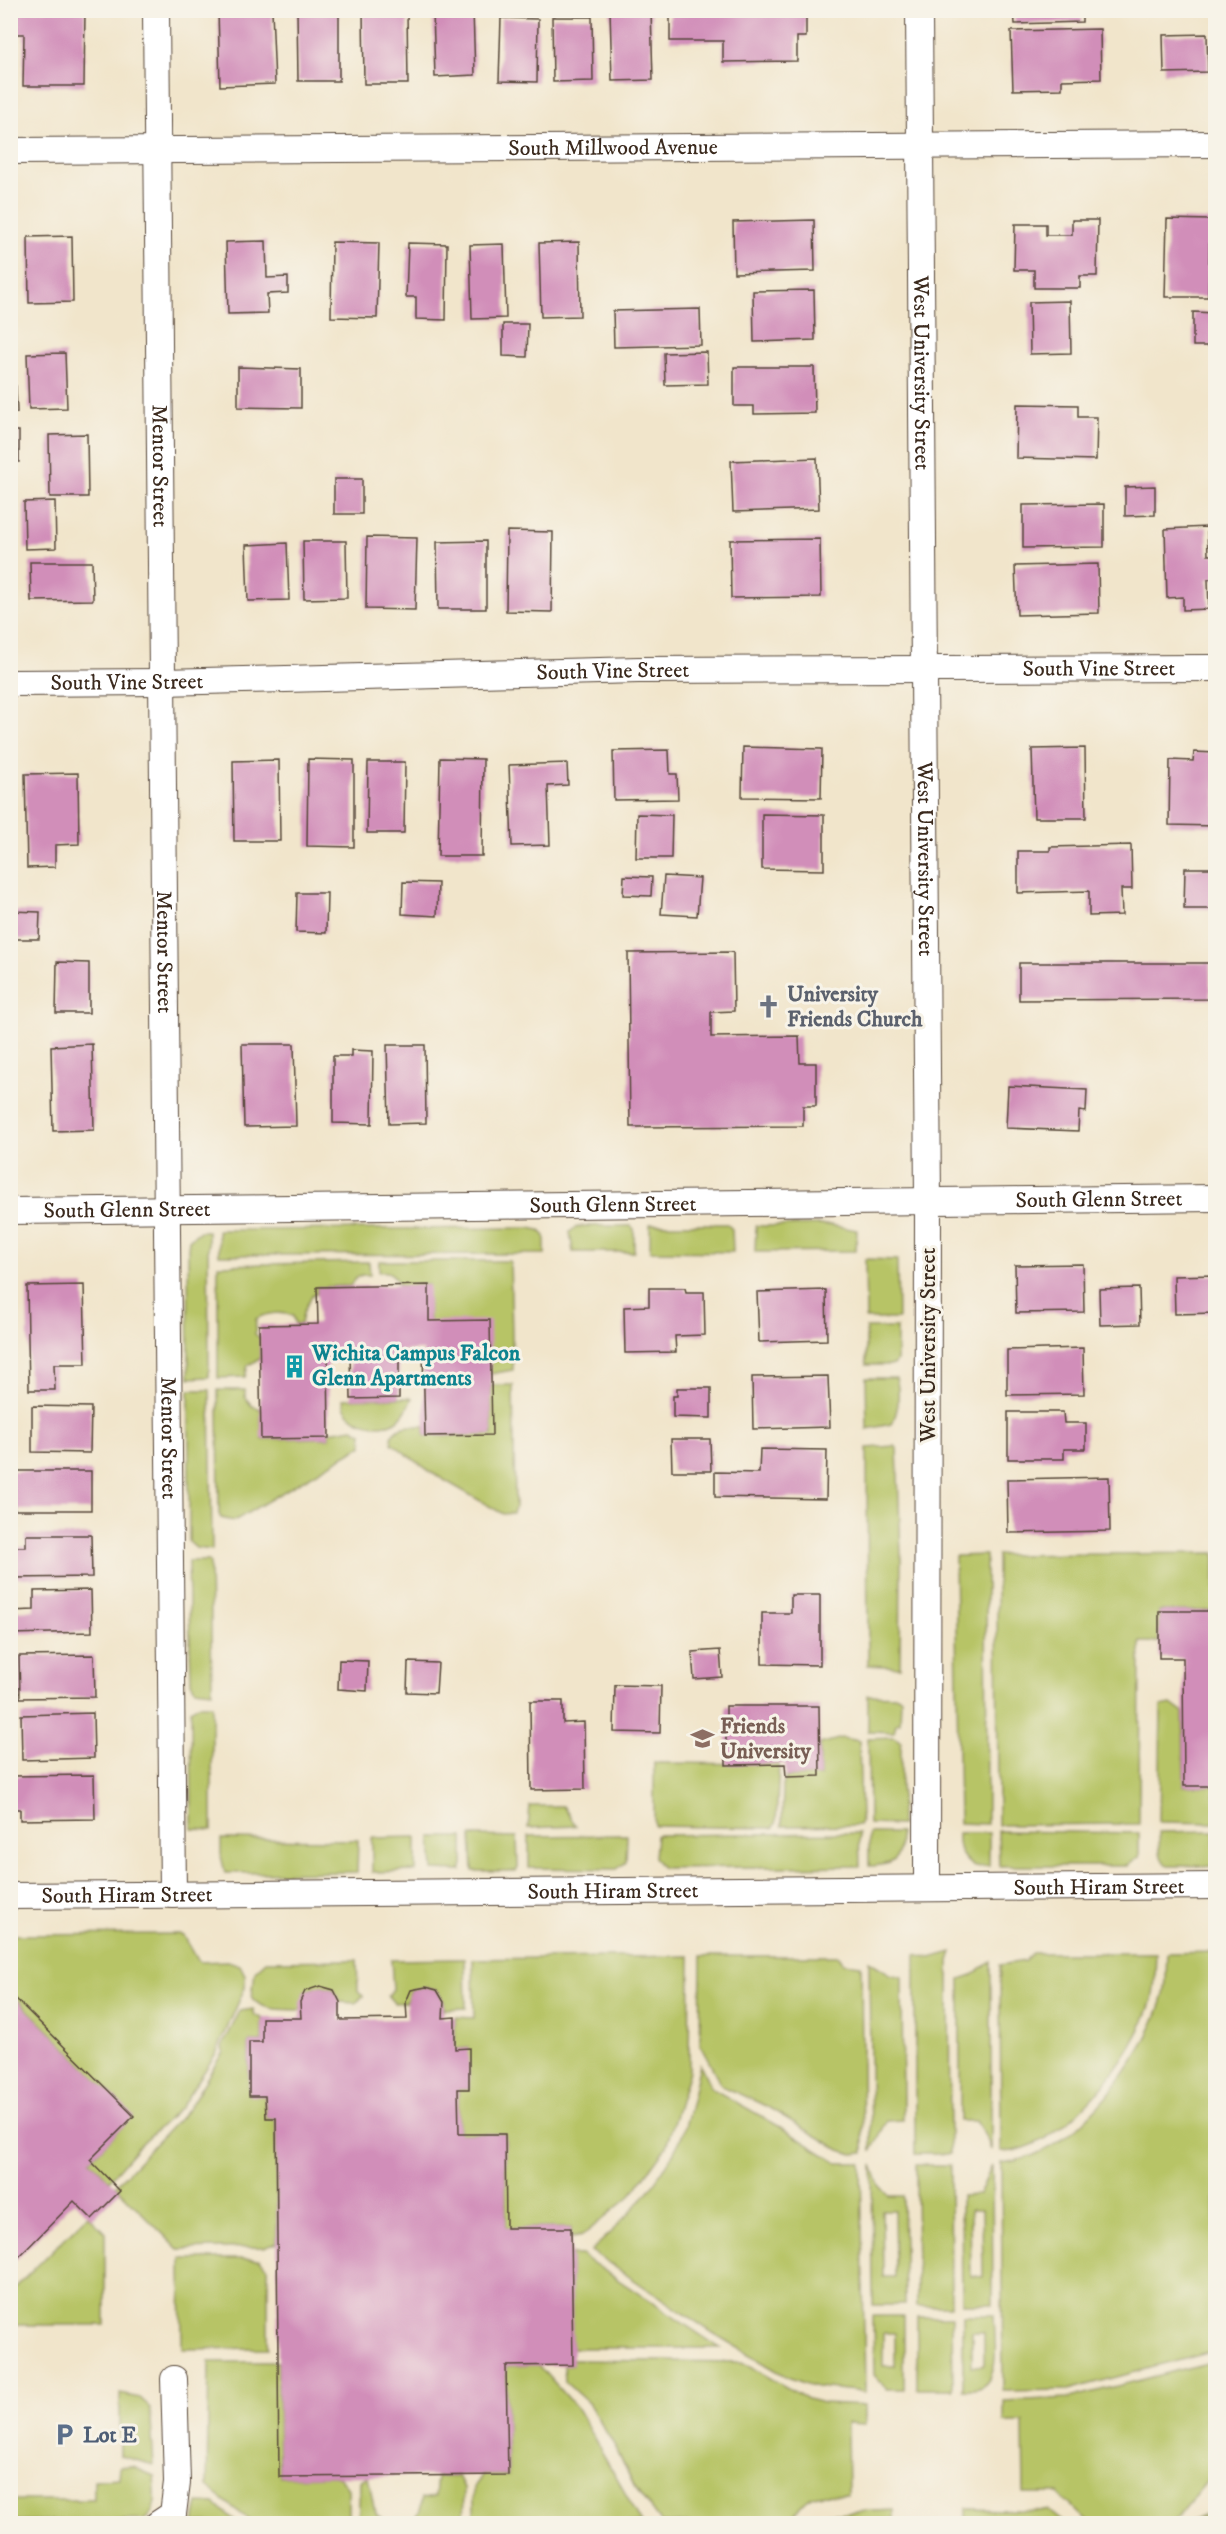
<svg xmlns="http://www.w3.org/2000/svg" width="1226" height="2534" viewBox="0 0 1226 2534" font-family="'IM FELL DW Pica',serif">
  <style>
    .green { fill: #b7c466; stroke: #797742; stroke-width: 1.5; fill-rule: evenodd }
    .building { fill: #d18eb9 }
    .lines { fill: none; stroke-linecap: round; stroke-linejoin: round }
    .minor-casing { stroke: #564638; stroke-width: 28 }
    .minor { stroke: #fff; stroke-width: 26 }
    .labels { text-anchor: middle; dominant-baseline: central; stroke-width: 6; stroke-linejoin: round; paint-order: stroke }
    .street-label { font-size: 22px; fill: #3b2a1e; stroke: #f7f3e8 }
    .worship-label { font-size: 22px; font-weight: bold; fill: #5b616d; stroke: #f7f3e8; text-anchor: start }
    .culture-label { font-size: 22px; font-weight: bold; fill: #0d838f; stroke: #f7f3e8; text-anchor: start }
    .education-label { font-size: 22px; font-weight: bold; fill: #785e54; stroke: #f7f3e8; text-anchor: start }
    .service-label { font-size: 22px; font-weight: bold; fill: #4e5e75; stroke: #f7f3e8; text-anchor: start }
  </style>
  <rect width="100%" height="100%" fill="#f7f3e8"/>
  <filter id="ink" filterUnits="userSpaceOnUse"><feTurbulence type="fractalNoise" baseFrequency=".0167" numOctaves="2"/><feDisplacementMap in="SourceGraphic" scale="12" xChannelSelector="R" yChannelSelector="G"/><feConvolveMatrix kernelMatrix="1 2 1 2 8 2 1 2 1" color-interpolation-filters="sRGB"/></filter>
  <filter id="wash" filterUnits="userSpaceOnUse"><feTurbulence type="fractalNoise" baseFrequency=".008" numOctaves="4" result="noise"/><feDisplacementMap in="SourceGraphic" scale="24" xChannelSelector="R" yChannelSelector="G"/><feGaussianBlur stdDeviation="1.35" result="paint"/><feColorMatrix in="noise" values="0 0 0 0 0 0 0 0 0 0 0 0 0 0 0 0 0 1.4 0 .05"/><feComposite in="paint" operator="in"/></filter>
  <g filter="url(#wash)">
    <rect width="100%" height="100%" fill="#f1e5cb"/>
    <g class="green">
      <polygon points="650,1224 727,1224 732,1229 733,1252 650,1251"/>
      <polygon points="831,1225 857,1230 856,1251 755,1252 756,1226"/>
      <polygon points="583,1226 631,1226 634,1229 634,1252 573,1252 570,1232 575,1228"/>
      <polygon points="530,1228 539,1230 545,1236 545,1254 219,1255 218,1230"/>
      <polygon points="200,1231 208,1231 209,1377 189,1378 188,1249 189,1240"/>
      <polygon points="865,1259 897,1260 898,1319 866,1319"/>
      <path d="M379,1261H510L513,1370L491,1374L429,1321L428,1285L399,1286C395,1275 390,1270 379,1272Z"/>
      <path d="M369,1262L370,1275C360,1273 354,1278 350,1286L317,1287V1294L312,1295L303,1313L301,1324H295L293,1316C282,1311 266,1313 256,1319L255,1334L260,1338V1359L248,1365L245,1377L218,1378V1265Z"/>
      <polygon points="866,1328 897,1328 897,1361 894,1365 866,1365"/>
      <path d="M866,1378H896C900,1391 899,1413 891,1424L867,1429Z"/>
      <path d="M491,1385H513L515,1507L513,1513L503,1514L432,1473L392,1443L391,1436C399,1424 411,1426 425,1426V1436L492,1435Z"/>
      <polygon points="189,1390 210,1390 212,1550 196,1548 189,1542"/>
      <polygon points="218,1390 245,1390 245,1397 252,1406 261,1409 262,1439 329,1438 329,1432 353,1428 362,1433 363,1445 234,1521 221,1518 219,1514"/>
      <path d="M412,1398C408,1407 404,1416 396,1421C378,1431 343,1422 343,1399Z"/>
      <polygon points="895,1446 897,1448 901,1556 900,1667 868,1665 867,1448"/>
      <polygon points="1215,1553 1215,1611 1159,1611 1159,1642 1140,1642 1139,1824 998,1825 997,1555"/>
      <polygon points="986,1555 987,1824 959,1823 955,1556"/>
      <polygon points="188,1561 209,1561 210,1563 212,1691 195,1689 191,1682"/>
      <polygon points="868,1695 897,1696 901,1698 900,1722 896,1723 894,1732 868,1731"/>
      <polygon points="1171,1704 1183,1713 1184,1786 1215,1786 1215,1823 1159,1822 1161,1706"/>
      <polygon points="198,1705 212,1705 212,1830 192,1829 191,1710"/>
      <polygon points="894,1737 901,1742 901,1825 869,1824 868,1738"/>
      <polygon points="842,1738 859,1741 861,1821 859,1825 782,1826 783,1786 786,1777 820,1776 820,1744"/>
      <polygon points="654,1763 779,1764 776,1824 773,1828 654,1826"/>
      <polygon points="530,1806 563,1806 576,1826 528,1828"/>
      <polygon points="998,1831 1139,1833 1139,1857 1127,1866 999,1866"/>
      <path d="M1215,1831V1866H1168C1157,1858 1160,1844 1159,1832Z"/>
      <polygon points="859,1833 860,1866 662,1868 654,1857 656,1835"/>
      <path d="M869,1833H900C900,1861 896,1865 869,1866Z"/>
      <path d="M958,1833H989V1866L974,1867C961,1858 957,1849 958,1833Z"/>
      <polygon points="627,1835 626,1862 617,1869 529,1868 529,1836"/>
      <polygon points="471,1836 517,1837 518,1868 516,1871 473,1871"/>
      <polygon points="416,1837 416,1871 372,1872 372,1838"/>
      <polygon points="431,1837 463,1837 463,1864 461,1871 433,1870"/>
      <polygon points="221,1839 358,1840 357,1872 225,1873 221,1856"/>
      <polygon points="179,1934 184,1936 199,1962 228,1961 240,1965 245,1975 245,1987 217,2052 181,2107 137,2148 109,2180 90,2160 133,2116 11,1993 10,1935"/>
      <polygon points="952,1952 949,1961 950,2154 915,2154 915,1954 931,1958"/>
      <path d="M1215,1952V2351L1068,2390L1003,2391L1001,2163C1020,2161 1041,2154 1057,2143C1101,2113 1150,2046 1164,1995C1167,1982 1166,1967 1167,1953Z"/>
      <path d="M1032,1953H1156C1155,1968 1156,1985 1152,1999C1136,2054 1064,2152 1001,2152L1000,1965L1025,1961Z"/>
      <polygon points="690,1956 689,2071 666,2147 631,2195 582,2236 571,2238 571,2228 506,2228 505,2134 459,2134 458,2089 469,2089 468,2048 455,2049 455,2017 474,2018 473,1959"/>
      <polygon points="701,1956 838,1956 843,1963 861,1965 863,2153 853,2154 840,2150 766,2106 722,2086 700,2045"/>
      <polygon points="465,1959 466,2008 444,2009 444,2002 437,1990 426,1987 411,1990 406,2002 394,2003 388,1996 393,1989 391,1960"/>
      <path d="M357,1960L358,1992L363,1996L356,2003L340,2002L334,1990L320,1986L305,1991L301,2010C285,2009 263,2012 252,1998L255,1971L266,1961Z"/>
      <polygon points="869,1961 890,1974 902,1977 903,2120 887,2121 871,2152"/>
      <polygon points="991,1961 991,2150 987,2139 976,2121 960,2121 960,1979 972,1975"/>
      <polygon points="253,2009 255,2016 262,2018 262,2042 249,2042 249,2095 265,2096 266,2118 276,2118 277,2242 264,2247 178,2249 115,2186 188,2109 223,2052 222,2047 240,2011"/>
      <path d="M700,2064L711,2088L782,2128L837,2163H861L865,2392L816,2387L787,2377L713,2333L591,2251C626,2219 660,2183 680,2140C690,2117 694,2089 700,2064Z"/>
      <path d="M872,2165L879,2185L889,2196H903L905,2305H873ZM882,2210H894L895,2277H883Z"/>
      <polygon points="916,2165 950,2165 951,2306 917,2306"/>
      <path d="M992,2165L993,2304H962L961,2196L979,2195ZM970,2210H982L983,2277L971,2276Z"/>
      <polygon points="88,2215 105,2233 105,2325 11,2325 11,2292"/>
      <polygon points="571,2255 581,2255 720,2348 572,2348"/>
      <polygon points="181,2259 259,2259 268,2267 268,2348 182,2349"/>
      <path d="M963,2315H994C994,2335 1002,2375 981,2387C976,2390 968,2389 963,2389ZM972,2332H984V2366H972Z"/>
      <path d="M873,2316H904V2389H887L874,2375ZM883,2333H895V2366H883Z"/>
      <polygon points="917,2317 952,2317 953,2389 917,2389"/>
      <path d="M572,2360L742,2362L807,2399L823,2403L865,2405V2424L847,2423L848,2495C812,2493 808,2492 789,2523H661L634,2486L616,2448L589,2404L565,2382L564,2365H572Z"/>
      <polygon points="1215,2361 1215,2471 1173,2523 1089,2523 1058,2493 1024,2493 1023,2422 1004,2422 1004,2401 1070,2398"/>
      <polygon points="209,2362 278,2362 279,2477 339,2476 348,2489 348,2523 253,2523 207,2487"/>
      <polygon points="538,2365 578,2410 642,2523 474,2523 474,2487 483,2475 508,2475 506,2366"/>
      <polygon points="120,2394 140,2398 150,2407 154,2465 120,2456"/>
      <path d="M120,2466L133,2467L154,2476C155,2492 159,2510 144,2520L11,2521L10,2500H94V2480L119,2478Z"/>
      <polygon points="368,2476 375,2513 389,2523 358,2524 360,2481"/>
      <path d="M437,2476H458L464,2488L463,2523H403C417,2521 422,2511 422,2498L435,2496Z"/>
      <polygon points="198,2503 215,2504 238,2523 194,2523"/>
      <polygon points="966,2509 1049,2511 1064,2523 966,2523"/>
      <polygon points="894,2510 894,2523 808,2523 813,2514"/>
      <polygon points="1209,2513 1215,2513 1215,2523 1188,2523"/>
    </g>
    <g id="blocks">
      <g class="building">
        <polygon points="10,10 85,10 84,86 23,86 24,34 10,34"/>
        <polygon points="218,10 272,10 275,84 220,86"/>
        <polygon points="297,10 339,10 339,81 298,81"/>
        <polygon points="363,10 407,10 408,84 364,84"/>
        <polygon points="433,10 473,10 475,75 435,77"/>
        <polygon points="610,10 651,10 653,80 612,81"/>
        <polygon points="1014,10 1082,10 1082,22 1015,24"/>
        <polygon points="670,11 806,11 806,37 797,37 797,61 723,62 723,41 670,41"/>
        <polygon points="552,17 592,17 593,81 553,82"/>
        <polygon points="501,18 538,19 537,82 499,81"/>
        <polygon points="1100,29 1101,79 1062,80 1062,89 1013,90 1011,31"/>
        <polygon points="1207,34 1208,72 1164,73 1163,35"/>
        <polygon points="1167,219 1210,220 1208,297 1165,297"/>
        <polygon points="814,220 815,271 734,273 733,222"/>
        <polygon points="1072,220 1098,220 1097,276 1080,276 1080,288 1034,288 1034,270 1014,270 1015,224 1046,224 1046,235 1072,235"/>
        <polygon points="72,236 73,302 29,303 28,237"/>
        <polygon points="266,241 267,278 288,277 288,293 267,294 268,313 228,314 226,242"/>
        <polygon points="332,242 379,243 377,318 331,317"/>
        <polygon points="579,242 580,316 541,317 539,243"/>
        <polygon points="408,243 447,244 446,320 416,319 416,297 406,297"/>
        <polygon points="504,244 506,318 472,319 470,245"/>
        <polygon points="814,290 815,340 754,342 753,291"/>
        <polygon points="1070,301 1071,353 1030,354 1029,302"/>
        <polygon points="700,309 701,345 614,347 613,311"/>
        <polygon points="1193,312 1216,313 1216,346 1193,346"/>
        <polygon points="503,324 528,324 527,357 503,356"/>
        <polygon points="707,352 708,384 665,385 664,353"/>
        <polygon points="65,353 67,408 29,409 27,354"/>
        <polygon points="238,367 301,369 301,408 238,407"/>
        <polygon points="734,367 814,367 815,413 754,414 754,406 734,406"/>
        <polygon points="10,386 16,386 17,413 10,413"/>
        <polygon points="1017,404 1078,405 1078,417 1097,417 1096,460 1016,458"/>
        <rect x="10" y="431" width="9" height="31"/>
        <polygon points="87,434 88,497 50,497 49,435"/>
        <polygon points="817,458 819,509 733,512 731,461"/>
        <rect x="334" y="479" width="28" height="35"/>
        <polygon points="1155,486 1155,515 1125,516 1125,487"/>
        <polygon points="55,501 56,548 25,549 24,502"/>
        <polygon points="1104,504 1104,547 1023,548 1023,505"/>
        <polygon points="1207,527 1208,555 1216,555 1216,579 1208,579 1209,609 1183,610 1183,597 1167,598 1165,529"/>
        <polygon points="507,531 553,532 552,612 506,611"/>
        <polygon points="367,537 417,538 415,610 366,609"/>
        <polygon points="820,539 821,597 731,598 730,540"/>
        <polygon points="303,541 346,541 347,598 304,599"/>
        <polygon points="486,541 486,609 438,609 437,542"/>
        <polygon points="287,543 289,600 248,601 246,545"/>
        <polygon points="30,562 92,562 93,600 31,601"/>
        <polygon points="1098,564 1099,613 1017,615 1015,566"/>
        <polygon points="743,747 822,749 821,798 742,797"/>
        <polygon points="1085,748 1086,818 1034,818 1032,749"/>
        <polygon points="669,750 670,774 677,774 678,799 614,800 613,751"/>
        <polygon points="1194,752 1216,753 1216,826 1169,825 1170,760 1193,761"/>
        <polygon points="440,758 483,759 482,856 438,856"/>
        <polygon points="308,759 354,760 354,847 307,846"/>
        <polygon points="279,760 280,841 234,841 233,761"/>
        <polygon points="368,762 405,762 404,833 367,833"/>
        <polygon points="567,763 568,785 548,786 550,845 512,846 509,765"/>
        <polygon points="78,773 79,844 55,845 55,867 27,868 25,774"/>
        <polygon points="637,814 672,815 671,858 636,858"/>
        <polygon points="762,814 824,815 824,870 762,869"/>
        <polygon points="1131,845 1132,889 1121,889 1122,915 1089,916 1089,891 1018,893 1018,851 1050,851 1050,847"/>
        <polygon points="1185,868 1216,868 1216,909 1184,909"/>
        <polygon points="624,876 652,877 651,896 623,895"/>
        <polygon points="664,876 700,878 697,916 661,914"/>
        <polygon points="403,882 438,883 437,916 402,914"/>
        <polygon points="297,893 327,893 326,933 296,932"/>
        <polygon points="10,911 40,912 39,939 10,939"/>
        <polygon points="733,952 734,1011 711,1012 711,1037 799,1036 800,1063 816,1063 816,1106 803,1106 803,1126 630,1127 628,953"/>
        <polygon points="57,962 89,963 89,1013 56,1013"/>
        <polygon points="1019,963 1210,963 1210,999 1019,1000"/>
        <polygon points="92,1044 94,1130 53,1131 51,1046"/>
        <polygon points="242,1044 294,1044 296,1126 244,1127"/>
        <polygon points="387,1045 425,1045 426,1123 389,1124"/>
        <polygon points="351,1050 373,1051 372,1124 333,1123 333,1056 351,1056"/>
        <polygon points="1008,1086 1087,1090 1086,1112 1079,1111 1078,1131 1006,1128"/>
        <polygon points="1083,1264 1084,1312 1016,1313 1015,1265"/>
        <polygon points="1216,1275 1216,1313 1175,1314 1174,1276"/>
        <polygon points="84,1285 86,1364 54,1364 55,1390 29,1390 27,1286"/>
        <polygon points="429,1285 429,1321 490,1320 492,1435 425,1436 423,1350 399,1351 399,1398 351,1399 350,1353 328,1354 329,1438 261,1439 259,1325 318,1324 317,1287"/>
        <polygon points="649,1288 685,1288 686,1292 704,1292 705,1335 675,1336 676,1352 625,1353 624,1307 649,1306"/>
        <polygon points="1139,1288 1140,1324 1100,1325 1099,1289"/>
        <polygon points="826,1290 827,1340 759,1342 757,1292"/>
        <polygon points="1083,1348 1084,1394 1007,1395 1007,1350"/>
        <polygon points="828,1376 830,1427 753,1429 752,1377"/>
        <polygon points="677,1388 711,1388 711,1418 673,1417 673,1396 677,1396"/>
        <polygon points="32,1406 91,1407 90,1453 32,1452"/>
        <polygon points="1008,1412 1063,1412 1064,1423 1086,1423 1086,1449 1064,1449 1064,1459 1008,1459"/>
        <polygon points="671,1439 710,1439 711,1471 672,1471"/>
        <polygon points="760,1449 827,1450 826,1499 715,1497 715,1472 759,1473"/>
        <rect x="10" y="1471" width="81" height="39"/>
        <polygon points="1109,1477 1110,1531 1008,1533 1007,1479"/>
        <polygon points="26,1535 91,1535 92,1577 10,1578 10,1547 26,1547"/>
        <polygon points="91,1590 92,1632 10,1634 10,1611 34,1610 34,1591"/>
        <polygon points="791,1595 820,1595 820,1665 762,1664 762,1613 791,1613"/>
        <polygon points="1159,1611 1216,1611 1216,1786 1184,1786 1183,1658 1159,1658"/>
        <polygon points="720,1650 722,1677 694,1679 692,1652"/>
        <polygon points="94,1655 95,1697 20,1698 19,1656"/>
        <polygon points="339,1660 368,1661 367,1691 338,1689"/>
        <polygon points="408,1662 438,1663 436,1693 407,1692"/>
        <polygon points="615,1685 661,1686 660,1733 614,1732"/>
        <polygon points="530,1701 563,1701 563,1723 584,1722 585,1789 531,1790"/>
        <polygon points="726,1706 819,1706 820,1776 786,1777 785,1764 726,1765"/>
        <polygon points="93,1713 94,1758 22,1760 21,1715"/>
        <polygon points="94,1775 95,1819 20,1820 20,1809 10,1809 10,1776"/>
        <polygon points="320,1986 334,1990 340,2002 340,2020 407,2019 406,2002 411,1990 426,1987 437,1990 444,2002 443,2018 455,2017 455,2049 469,2048 469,2089 458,2089 459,2134 505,2134 506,2228 571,2228 573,2365 506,2366 508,2475 279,2477 276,2118 266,2118 265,2096 249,2096 249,2042 262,2042 262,2018 301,2018 300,2002 305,1991"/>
        <polygon points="10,1993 134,2116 90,2160 120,2191 92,2219 74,2201 10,2266"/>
      </g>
    </g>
  </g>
  <g filter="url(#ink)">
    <use href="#blocks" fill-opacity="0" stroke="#564638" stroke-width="1.5"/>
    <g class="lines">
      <defs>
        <g id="minor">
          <path id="s1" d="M156,10L173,1895"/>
          <path id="s2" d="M919,10L928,1202L927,1888"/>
          <path id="s3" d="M10,151L1216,144"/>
          <path id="s4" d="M10,683L163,682L639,670L1216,668"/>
          <path id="s5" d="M10,1211L1216,1198"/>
          <path id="s6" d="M10,1896L1216,1886"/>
          <polyline points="158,2524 173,2514 177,2482 174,2379"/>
        </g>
      </defs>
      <use href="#minor" class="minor-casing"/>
      <use href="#minor" class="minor"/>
    </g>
  </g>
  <defs>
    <symbol id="church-bare" viewBox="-9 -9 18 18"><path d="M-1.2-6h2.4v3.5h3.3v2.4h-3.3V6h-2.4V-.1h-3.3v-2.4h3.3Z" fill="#6b7280" stroke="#f7f3e8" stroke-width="2.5" paint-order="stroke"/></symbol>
    <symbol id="building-bare" viewBox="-9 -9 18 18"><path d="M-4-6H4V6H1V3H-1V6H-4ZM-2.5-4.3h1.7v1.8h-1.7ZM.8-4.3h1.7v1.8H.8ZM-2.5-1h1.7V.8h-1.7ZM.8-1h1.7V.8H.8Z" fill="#0f9aa8" stroke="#f7f3e8" stroke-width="2.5" paint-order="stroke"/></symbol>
    <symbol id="university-bare" viewBox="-9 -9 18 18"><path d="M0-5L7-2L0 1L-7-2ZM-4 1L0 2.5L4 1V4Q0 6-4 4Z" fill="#8d6e63" stroke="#f7f3e8" stroke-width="2.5" paint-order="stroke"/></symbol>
    <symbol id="parking-bare" viewBox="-9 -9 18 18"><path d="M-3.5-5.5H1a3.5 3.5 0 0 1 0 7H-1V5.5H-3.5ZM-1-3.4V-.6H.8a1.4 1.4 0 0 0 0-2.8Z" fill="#5c6f8a" stroke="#f7f3e8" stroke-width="2.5" paint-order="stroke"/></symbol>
  </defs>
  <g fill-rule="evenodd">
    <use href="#church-bare" x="752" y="990" width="33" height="33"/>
    <use href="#building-bare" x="278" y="1350" width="33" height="33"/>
    <use href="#university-bare" x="686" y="1722" width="33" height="33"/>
    <use href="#parking-bare" x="48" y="2418" width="33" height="33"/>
  </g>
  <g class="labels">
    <g class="street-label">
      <text stroke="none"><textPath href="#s3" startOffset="603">South Millwood Avenue</textPath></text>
      <text stroke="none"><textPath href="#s2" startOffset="363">West University Street</textPath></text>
      <text stroke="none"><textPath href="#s1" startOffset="456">Mentor Street</textPath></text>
      <text stroke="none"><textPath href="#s4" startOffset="1089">South Vine Street</textPath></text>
      <text stroke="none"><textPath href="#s4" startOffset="603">South Vine Street</textPath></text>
      <text stroke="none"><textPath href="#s4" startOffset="117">South Vine Street</textPath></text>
      <text stroke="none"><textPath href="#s2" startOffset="849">West University Street</textPath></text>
      <text stroke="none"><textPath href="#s1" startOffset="942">Mentor Street</textPath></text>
      <text stroke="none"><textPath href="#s5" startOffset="1089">South Glenn Street</textPath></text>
      <text stroke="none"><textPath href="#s5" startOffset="603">South Glenn Street</textPath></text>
      <text stroke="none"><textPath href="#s5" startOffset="117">South Glenn Street</textPath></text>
      <text transform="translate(928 1345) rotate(-90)">West University Street</text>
      <text stroke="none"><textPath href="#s1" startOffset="1428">Mentor Street</textPath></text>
      <text stroke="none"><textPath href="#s6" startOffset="1089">South Hiram Street</textPath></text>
      <text stroke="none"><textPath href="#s6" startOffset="603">South Hiram Street</textPath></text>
      <text stroke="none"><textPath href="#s6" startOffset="117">South Hiram Street</textPath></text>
    </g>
    <g class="worship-label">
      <text x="787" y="994">University<tspan x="787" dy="25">Friends Church</tspan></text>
    </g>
    <g class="culture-label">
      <text x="312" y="1353">Wichita Campus Falcon<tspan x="312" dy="25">Glenn Apartments</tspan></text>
    </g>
    <g class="education-label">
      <text x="720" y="1726">Friends<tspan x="720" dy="25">University</tspan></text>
    </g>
    <g class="service-label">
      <text x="83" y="2435">Lot E</text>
    </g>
  </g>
  <rect width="1226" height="2534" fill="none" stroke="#f7f3e8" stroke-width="36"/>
</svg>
